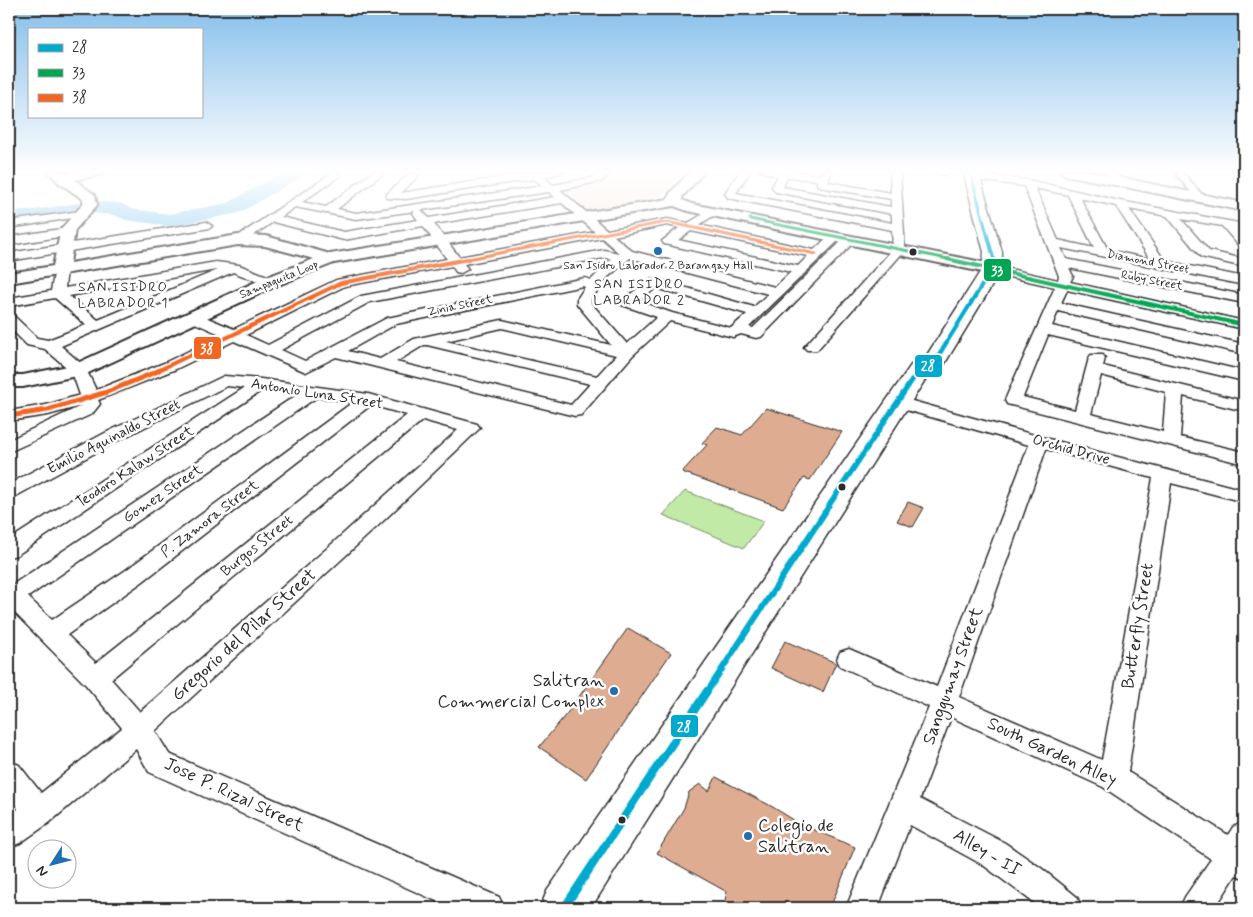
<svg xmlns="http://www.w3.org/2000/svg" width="1253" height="917" viewBox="0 0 1253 917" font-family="Mynerve,sans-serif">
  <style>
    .built { fill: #f5e6de }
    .green { fill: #c1eaa6; stroke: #768a68 }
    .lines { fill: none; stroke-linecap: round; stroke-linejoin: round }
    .river { fill: #8fcef0; fill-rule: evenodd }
    .building { fill: #deac90; stroke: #2b2b2b }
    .pedestrian-casing { stroke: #2b2b2b; stroke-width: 4 }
    .minor-casing { stroke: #2b2b2b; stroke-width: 3 }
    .tertiary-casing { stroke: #2b2b2b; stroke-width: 4 }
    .secondary-casing { stroke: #2b2b2b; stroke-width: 3 }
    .pedestrian { fill: #fff; fill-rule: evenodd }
    .minor { fill: #fff; fill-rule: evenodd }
    .tertiary { fill: #fff; fill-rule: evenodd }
    .secondary { fill: #fff; fill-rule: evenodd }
    .bus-1-far4-casing { stroke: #fff; stroke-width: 5.5 }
    .bus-1-far3-casing { stroke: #fff; stroke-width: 7 }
    .bus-1-far2-casing { stroke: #fff; stroke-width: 9 }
    .bus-1-far1-casing { stroke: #fff; stroke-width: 10 }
    .bus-1-casing { stroke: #fff; stroke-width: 11 }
    .bus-2-far1-casing { stroke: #fff; stroke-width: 5.5 }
    .bus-2-casing { stroke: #fff; stroke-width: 7 }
    .bus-3-far2-casing { stroke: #fff; stroke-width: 5.5 }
    .bus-3-far1-casing { stroke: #fff; stroke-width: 7 }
    .bus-3-casing { stroke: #fff; stroke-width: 9 }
    .bus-1-far4 { stroke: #00a9ce; stroke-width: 3 }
    .bus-1-far3 { stroke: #00a9ce; stroke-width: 4 }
    .bus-1-far2 { stroke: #00a9ce; stroke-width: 5 }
    .bus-1-far1 { stroke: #00a9ce; stroke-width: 6 }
    .bus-1 { stroke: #00a9ce; stroke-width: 8 }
    .bus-2-far1 { stroke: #00a651; stroke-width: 3 }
    .bus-2 { stroke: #00a651; stroke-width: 4 }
    .bus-3-far2 { stroke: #f26522; stroke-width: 3 }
    .bus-3-far1 { stroke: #f26522; stroke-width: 4 }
    .bus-3 { stroke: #f26522; stroke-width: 5 }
    .poi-dot { fill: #1f6fb2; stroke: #fff; stroke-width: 2 }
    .bus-dot { fill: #2b2b2b; stroke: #fff; stroke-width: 2 }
    .labels { text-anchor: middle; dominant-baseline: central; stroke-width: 5; stroke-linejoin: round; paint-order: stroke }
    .far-street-label { font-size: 12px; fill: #2b2b2b; stroke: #fff }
    .far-poi-label { font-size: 12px; fill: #2b2b2b; stroke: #fff }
    .far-neighbourhood-label { font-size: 14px; letter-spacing: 1px; fill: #2b2b2b; stroke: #fff }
    .street-label { font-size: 15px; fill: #2b2b2b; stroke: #fff }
    .near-street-label { font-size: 18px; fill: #2b2b2b; stroke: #fff }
    .near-poi-label { font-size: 18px; fill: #2b2b2b; stroke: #fff; text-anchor: end }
    .line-badge { stroke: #fff; stroke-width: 2 }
    .badge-label { font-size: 14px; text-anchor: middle; font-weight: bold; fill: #fff }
  </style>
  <rect width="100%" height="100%" fill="#fff"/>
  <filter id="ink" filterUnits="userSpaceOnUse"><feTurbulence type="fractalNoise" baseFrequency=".02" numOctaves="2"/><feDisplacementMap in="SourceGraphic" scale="10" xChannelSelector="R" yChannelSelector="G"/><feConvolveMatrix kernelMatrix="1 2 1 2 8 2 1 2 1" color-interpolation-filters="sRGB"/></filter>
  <g filter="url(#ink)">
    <polygon class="built" points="613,171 685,171 661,198 584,211 559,188 603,181"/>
    <polygon class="green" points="685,491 764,521 744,548 663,515"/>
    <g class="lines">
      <polygon class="river" points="284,171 307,171 304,175 241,212 234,214 169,226 126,220 114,215 93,213 34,222 9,223 9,211 34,210 93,201 120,203 132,209 169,214 228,203"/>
    </g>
    <g class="building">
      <polygon points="766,408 842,432 810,480 804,478 783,508 682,472 707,445 702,443 717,427 742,435"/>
      <polygon points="908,502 924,508 913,527 897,521"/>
      <polygon points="628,628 671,653 586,779 539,747 568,712"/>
      <polygon points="785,641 836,663 823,692 771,668"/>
      <polygon points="716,777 771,806 802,825 855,847 830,908 723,908 727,892 657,853 684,808 689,792 700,784 709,791"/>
    </g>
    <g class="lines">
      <defs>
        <g id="pedestrian">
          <polygon points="1174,171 1181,171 1204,197 1204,201 1198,201"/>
          <polygon points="1244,171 1244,174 1240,172 1240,171"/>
        </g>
        <g id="minor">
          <path d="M374,171H386L337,209L356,213L543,186L534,179L406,199L387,198L386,196L387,194L409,174L413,173L418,176L401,193L536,172L567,171L544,177L553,185L595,177L600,171H612L602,181L560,190L607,230L667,219L688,223L712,209L716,210L718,212L716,214L699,225L814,250L831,234H839L841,237L839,240L749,327L753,328L846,237H854L856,240L761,337L756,338L741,334L733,337L670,321L632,356L581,415L575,416L336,357L306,372L234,341L176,369L98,400L100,404L92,414L9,452V440L81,406L48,415L9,421V411L46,405L80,395L72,372L45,349L27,345L9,327V315L14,316L37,338L48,340L86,325L55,298L9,306V298L51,291L55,268L61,264L67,268L65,288L216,262L239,265L275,279L277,282L270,286L233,272L61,346L85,367L96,390L101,388L164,363L222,335L188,320L186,317L188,314H198L234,329L336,280L447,259L423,226L344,240L273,222L242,243H234L232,240L332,173L336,172L341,175L302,202L326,207ZM549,192L555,197L429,218L421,210ZM562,203L595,232L459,257L434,224ZM295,207L356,219L415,211L413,213L418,220L344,232L281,217ZM667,225L679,228L662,241L664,244L791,272L775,287L632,251L614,236ZM691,231L808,256L798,266L678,240ZM602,238L619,253L604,250L361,296L268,345L246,335L345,286L452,266L456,272L461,273L468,269L464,264ZM604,258L612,259L591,280L585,278L387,318L305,361L281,350L370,302ZM630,258L768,294L754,307L659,280H649L620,302L622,305L657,317L627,344L591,303V299L608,277ZM216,270H218L98,320L69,296ZM583,286L585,287L577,299V304L611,345L502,320L414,339L380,359L348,351L396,324ZM656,288L747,314L731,328L672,313L638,301ZM502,328L616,355L597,376L446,341ZM424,345H427L590,384L571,405L396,362Z"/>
          <path d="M740,171H750L736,193L892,223V214L776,192L772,187L778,176L760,171H794L820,175L822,171H832L828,182L891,193L890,171H900L905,250L817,350H807L804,347L893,249L892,230L728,198L725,193ZM787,177L817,180V185L825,188L891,199V207L783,187Z"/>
          <polygon points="930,171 950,171 950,172 945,175"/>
          <polygon points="1105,171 1115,171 1123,183 1122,185 1114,185"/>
          <path d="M972,174L1028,180L1120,201L1244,224V230L1237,229L1244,237V248L1240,247L1222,226L1181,219L1209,251L1244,259V267L1201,257L1167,216L1129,209L1165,261L1244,277V285L1061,248L1066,259L1244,295V303L1069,268L1073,276L1070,282L1244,321V329L1067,290L1061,303L1244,344V354L1058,311L1052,326L1244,371V381L1048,335L1023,397L1075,410L1089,358L1091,355H1103L1105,358L1103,366L1244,401V411L1183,396L1180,437L1244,452V464L1007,404L1005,400L1055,287L987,272L985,269L992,265L1058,280L1059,276L1024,186L968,179L967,177ZM1035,188L1068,195L1094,248L1058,240ZM1080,198L1116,206L1150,259L1108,250ZM1101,375L1166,392L1163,432L1091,414Z"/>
          <polygon points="81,211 87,214 85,216 9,228 9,221"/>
          <polygon points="206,222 212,226 210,228 9,261 9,253"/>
          <polygon points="67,228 73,232 71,235 9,245 9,237"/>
          <path d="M224,376L261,379L368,394L477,424L480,428L381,523L155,731L169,754L499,897L504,908H452L149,772L136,749L49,823L20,843L9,847V816L18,809L9,796V761L19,765L41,793L122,728L86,685L9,607V585H12L298,394L264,389L17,555L9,557V540L244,388L227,386L117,441L16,496L9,498V484L105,433ZM317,397L353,402L126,570L52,620L28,597ZM371,405L407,415L96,663L67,635L142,582ZM423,420L458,430L333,543L140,712L111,679Z"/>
          <path d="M898,397L1045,438L1244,490V502L1171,483L1128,772L1228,835L1233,827L1244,822V878L1236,875L1215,908H1180L1185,897L1211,859L1103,787L951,717L920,799L1005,843L1041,868L1077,897L1082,908H1041L983,865L910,825L878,908H846L929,707L840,666L837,659L840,652L849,649L937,687L1029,445L892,406L889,402L892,398ZM1046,449L1153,478L1102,760L959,697Z"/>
        </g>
        <g id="tertiary">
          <polygon points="48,171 63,171 67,174 79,171 104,171 103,174 75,180 95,195 97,205 75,230 70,263 238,235 266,236 330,254 668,199 670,193 691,171 705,171 682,197 682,200 692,204 992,264 998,265 1000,269 998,273 992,274 688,211 674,206 334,263 276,286 86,374 23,387 9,387 9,375 23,375 73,365 264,278 314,259 265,246 238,245 9,283 9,273 53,266 61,229 83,204 83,199 58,182"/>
          <polygon points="1060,171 1088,171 1244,203 1244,211 1066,175"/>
        </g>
        <polygon id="secondary" points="963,171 978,171 1002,252 1002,269 942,368 928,375 591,908 540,908 547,891 911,365 925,358 982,269 984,252"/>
      </defs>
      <use href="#pedestrian" class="pedestrian-casing"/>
      <use href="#minor" class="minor-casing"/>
      <use href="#tertiary" class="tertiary-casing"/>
      <use href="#secondary" class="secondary-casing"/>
      <use href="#pedestrian" class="pedestrian"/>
      <use href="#minor" class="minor"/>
      <use href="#tertiary" class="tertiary"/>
      <use href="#secondary" class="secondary"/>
      <defs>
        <polyline id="bus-1-far4" points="970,171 994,260"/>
        <polyline id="bus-1-far3" points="918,372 934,363 992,269 994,259"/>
        <polyline id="bus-1-far2" points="824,513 918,371"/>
        <polyline id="bus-1-far1" points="707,692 825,512"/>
        <polyline id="bus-1" points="564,908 707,691"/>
        <polyline id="bus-2-far1" points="750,219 953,260"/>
        <polyline id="bus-2" points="947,259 1244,325"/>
        <polyline id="bus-3-far2" points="462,260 667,222 816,254"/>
        <polyline id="bus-3-far1" points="155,372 341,283 468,259"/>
        <polyline id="bus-3" points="9,416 48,410 107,392 158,371"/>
      </defs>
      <use href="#bus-1-far4" class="bus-1-far4-casing"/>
      <use href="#bus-1-far3" class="bus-1-far3-casing"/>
      <use href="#bus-1-far2" class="bus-1-far2-casing"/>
      <use href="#bus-1-far1" class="bus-1-far1-casing"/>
      <use href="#bus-1" class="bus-1-casing"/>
      <use href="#bus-2-far1" class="bus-2-far1-casing"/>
      <use href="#bus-2" class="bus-2-casing"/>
      <use href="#bus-3-far2" class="bus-3-far2-casing"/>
      <use href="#bus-3-far1" class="bus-3-far1-casing"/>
      <use href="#bus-3" class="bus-3-casing"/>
      <use href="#bus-1-far4" class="bus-1-far4"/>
      <use href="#bus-1-far3" class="bus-1-far3"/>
      <use href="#bus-1-far2" class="bus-1-far2"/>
      <use href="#bus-1-far1" class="bus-1-far1"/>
      <use href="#bus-1" class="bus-1"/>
      <use href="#bus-2-far1" class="bus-2-far1"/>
      <use href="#bus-2" class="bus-2"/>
      <use href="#bus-3-far2" class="bus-3-far2"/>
      <use href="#bus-3-far1" class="bus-3-far1"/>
      <use href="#bus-3" class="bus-3"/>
    </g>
  </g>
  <linearGradient id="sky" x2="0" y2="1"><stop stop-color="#84beeb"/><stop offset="0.57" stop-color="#fff"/><stop offset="1" stop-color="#fff" stop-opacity="0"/></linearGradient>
  <rect width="1253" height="300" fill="url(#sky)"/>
  <g class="poi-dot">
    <circle cx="658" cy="251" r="5"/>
    <circle cx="614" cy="691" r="5"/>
    <circle cx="748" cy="836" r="5"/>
  </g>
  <g class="bus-dot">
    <circle cx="913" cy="252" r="4.5"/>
    <circle cx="842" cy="487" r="4.5"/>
    <circle cx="622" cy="820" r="4.5"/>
  </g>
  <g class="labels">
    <g class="far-street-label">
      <text transform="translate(1148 262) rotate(11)">Diamond Street</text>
      <text transform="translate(279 280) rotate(-22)">Sampaguita Loop</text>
      <text transform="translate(1152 281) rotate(11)">Ruby Street</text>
      <text transform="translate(460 306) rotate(-12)">Zinia Street</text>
    </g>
    <g class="far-poi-label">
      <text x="658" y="266">San Isidro Labrador 2 Barangay Hall</text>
    </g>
    <g class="far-neighbourhood-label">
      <text x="639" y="284">SAN ISIDRO<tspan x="639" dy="16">LABRADOR 2</tspan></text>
      <text x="123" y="287">SAN ISIDRO<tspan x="123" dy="16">LABRADOR 1</tspan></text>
    </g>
    <g class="street-label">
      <text transform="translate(317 394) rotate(9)">Antonio Luna Street</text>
      <text transform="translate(114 437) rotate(-27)">Emilio Aguinaldo Street</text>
      <text transform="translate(1071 450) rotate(15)">Orchid Drive</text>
      <text transform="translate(135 467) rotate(-33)">Teodoro Kalaw Street</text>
      <text transform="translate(163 494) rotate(-34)">Gomez Street</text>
      <text transform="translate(210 519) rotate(-37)">P. Zamora Street</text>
      <text transform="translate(257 546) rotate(-39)">Burgos Street</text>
    </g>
    <g class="near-street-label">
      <text transform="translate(1138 626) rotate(-81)">Butterfly Street</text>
      <text transform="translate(244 635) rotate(-42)">Gregorio del Pilar Street</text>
      <text transform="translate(953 676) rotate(-70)">Sanggumay Street</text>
      <text transform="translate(1052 752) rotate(25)">South Garden Alley</text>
      <text transform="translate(234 795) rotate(25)">Jose P. Rizal Street</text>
      <text transform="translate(987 853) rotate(31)">Alley - II</text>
    </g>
    <g class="near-poi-label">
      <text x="604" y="681">Salitran<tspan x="604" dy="21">Commercial Complex</tspan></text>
      <text x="758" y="826" text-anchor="start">Colegio de<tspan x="758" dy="21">Salitran</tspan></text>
    </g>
  </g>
  <g class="line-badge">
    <rect x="983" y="258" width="29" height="24" rx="5" fill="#00a651"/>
    <rect x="193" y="336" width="29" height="24" rx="5" fill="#f26522"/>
    <rect x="914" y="354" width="29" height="24" rx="5" fill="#00a9ce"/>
    <rect x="670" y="714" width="29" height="24" rx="5" fill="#00a9ce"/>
  </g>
  <g class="badge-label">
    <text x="997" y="275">33</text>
    <text x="207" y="353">38</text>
    <text x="928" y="370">28</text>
    <text x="684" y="731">28</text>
  </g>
  <rect width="1253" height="917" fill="none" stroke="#fff" stroke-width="30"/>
  <rect x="15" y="15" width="1223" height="887" fill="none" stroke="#2b2b2b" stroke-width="2" filter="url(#ink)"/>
  <rect x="28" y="28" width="175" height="90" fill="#ffffff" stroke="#aaaaaa"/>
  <rect x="38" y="44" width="25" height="8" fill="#00a9ce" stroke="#aaaaaa"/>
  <text x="72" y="52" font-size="15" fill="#2b2b2b">28</text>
  <rect x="38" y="69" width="25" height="8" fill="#00a651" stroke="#aaaaaa"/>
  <text x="72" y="78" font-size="15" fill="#2b2b2b">33</text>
  <rect x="38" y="94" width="25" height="8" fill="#f26522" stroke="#aaaaaa"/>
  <text x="72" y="102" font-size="15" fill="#2b2b2b">38</text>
  <g transform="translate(52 864) rotate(234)"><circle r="24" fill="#ffffff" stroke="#aaaaaa"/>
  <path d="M0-4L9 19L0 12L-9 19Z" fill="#1f6fb2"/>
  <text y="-8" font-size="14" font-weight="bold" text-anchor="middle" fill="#2b2b2b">N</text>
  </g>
</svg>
